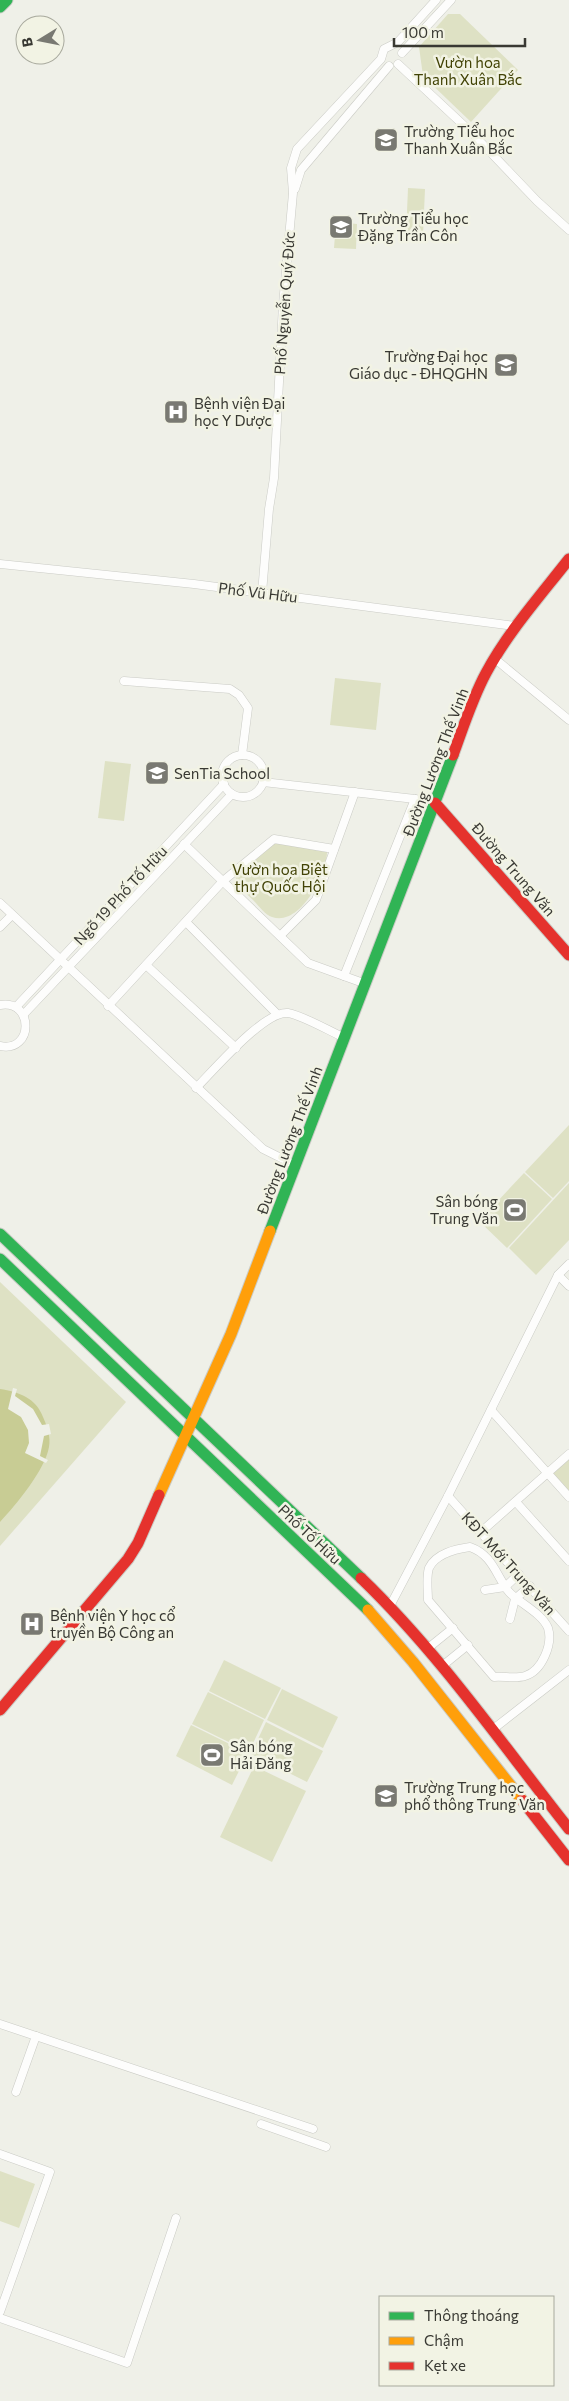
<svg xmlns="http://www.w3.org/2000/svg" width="569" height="2401" viewBox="0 0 569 2401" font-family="Commissioner,sans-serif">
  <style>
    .green { fill: #dee1c4 }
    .water { fill: #c8cc94 }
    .pier { fill: #eff0e8 }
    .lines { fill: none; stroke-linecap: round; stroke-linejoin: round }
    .street-casing { stroke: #cacbc5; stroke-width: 9 }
    .fast-casing { stroke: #cacbc5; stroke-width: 13 }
    .slow-casing { stroke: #cacbc5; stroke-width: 13 }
    .jam-casing { stroke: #cacbc5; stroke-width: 13 }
    .street { stroke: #fdfdfc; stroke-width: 8 }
    .fast { stroke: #30b455; stroke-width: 11 }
    .slow { stroke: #ff9f0a; stroke-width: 11 }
    .jam { stroke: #e5322d; stroke-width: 11 }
    .labels { text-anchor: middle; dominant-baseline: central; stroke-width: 5; stroke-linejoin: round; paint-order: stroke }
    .park-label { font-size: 15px; fill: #424306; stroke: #f2f3e4 }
    .poi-label { font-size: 15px; fill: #393933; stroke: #f2f3e4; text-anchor: start }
    .street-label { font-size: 15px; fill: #393933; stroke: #f2f3e4 }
  </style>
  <rect width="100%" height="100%" fill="#eff0e8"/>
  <g class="green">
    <polygon points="448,14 460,14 518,70 471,122 423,76 419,47"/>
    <polygon points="408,188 425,189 423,235 406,235"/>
    <polygon points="336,222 357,224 356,249 334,248"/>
    <polygon points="335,678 381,683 376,730 330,725"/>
    <polygon points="105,761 131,764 124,821 98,818"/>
    <path d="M274,839L299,847L327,852C327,874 300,927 272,917C265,915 258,905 253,900C244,891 236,885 234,871Z"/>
    <polygon points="569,1125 569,1181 553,1198 525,1172"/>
    <polygon points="524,1173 552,1199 507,1248 479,1221"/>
    <polygon points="569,1183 569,1240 536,1275 509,1248"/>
    <polygon points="0,1282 126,1402 0,1546"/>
    <polygon points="569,1455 569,1497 548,1473"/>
    <polygon points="224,1660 281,1688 265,1719 209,1691"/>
    <polygon points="282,1689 338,1717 323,1748 267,1720"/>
    <polygon points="208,1692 264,1720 249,1752 192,1724"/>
    <polygon points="266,1722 323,1751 307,1782 251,1754"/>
    <polygon points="191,1725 248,1753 232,1785 176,1756"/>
    <polygon points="254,1766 306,1791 272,1862 220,1837"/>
    <polygon points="0,2171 35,2184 19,2228 0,2221"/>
  </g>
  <path class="water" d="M0,1389C19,1392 36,1398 43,1417C47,1426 51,1437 49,1447C45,1470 16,1505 0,1522Z"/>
  <polygon class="pier" points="13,1388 17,1389 15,1396 33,1409 42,1425 49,1424 51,1434 44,1436 40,1456 48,1460 46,1463 25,1453 29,1443 28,1430 21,1417 8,1409"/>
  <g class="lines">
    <defs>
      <g id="street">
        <polyline points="402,53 451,0"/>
        <polyline points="398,64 473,134 537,201 569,230"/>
        <polyline points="295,189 301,170 389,66"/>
        <polyline points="0,564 194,584 515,626"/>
        <polyline points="262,593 269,509 274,478 283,305 293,193 291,168 297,149 381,59 384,49 398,42 436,0"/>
        <polyline points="494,658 569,720"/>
        <polyline points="124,681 230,689 239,695 248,708 242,755"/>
        <circle cx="243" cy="776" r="21"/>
        <polyline points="263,782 415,799 435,803"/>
        <polyline points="184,844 308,963 366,984"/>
        <polyline points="0,903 263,1149 295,1165"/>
        <polyline points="186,922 277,1014"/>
        <polyline points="0,927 12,915"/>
        <polyline points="280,936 316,900 355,792"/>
        <polyline points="146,965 236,1048"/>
        <polyline points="344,976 415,799"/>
        <path d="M0,1005C34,999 34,1053 0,1046"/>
        <polyline points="108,1006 223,881 274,839 334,849"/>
        <polyline points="16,1007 224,784"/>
        <polyline points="24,1014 232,794"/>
        <path d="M196,1088C214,1070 265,1010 288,1013C302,1015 331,1032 345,1038"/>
        <polyline points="558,1275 569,1286"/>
        <polyline points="491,1410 569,1497"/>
        <polyline points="448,1496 569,1631"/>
        <polyline points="516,1502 569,1561"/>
        <polyline points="482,1531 569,1454"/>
        <path d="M470,1547C493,1555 496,1576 509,1592C519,1603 542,1613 548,1628C553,1644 542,1671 525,1676C516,1679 503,1676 494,1677L428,1600C428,1591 426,1577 429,1568C436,1553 456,1549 470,1547Z"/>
        <polyline points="485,1590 505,1587 519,1574"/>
        <polyline points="390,1606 448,1496 558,1275 569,1264"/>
        <polyline points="510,1619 515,1599 530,1586"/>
        <polyline points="427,1649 453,1628"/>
        <polyline points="441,1667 468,1645"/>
        <polyline points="492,1730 569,1670"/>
        <polyline points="0,2024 313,2129"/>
        <polyline points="16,2092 36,2036"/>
        <polyline points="261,2124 326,2147"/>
        <polyline points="0,2154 50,2172 0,2312"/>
        <polyline points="0,2318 127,2363 176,2218"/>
      </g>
      <g id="fast">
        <polyline points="0,7 7,0"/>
        <polyline points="270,1231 453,755"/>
        <polyline points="0,1234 361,1578"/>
        <polyline points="0,1259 368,1610"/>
      </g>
      <g id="slow">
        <polyline points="159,1495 231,1334 270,1231"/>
        <polyline points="368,1610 413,1662 522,1800"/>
      </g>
      <g id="jam">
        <path d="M453,755C463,728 472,699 486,673C508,632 540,596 569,559"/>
        <polyline points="435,803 569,955"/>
        <path d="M361,1578C439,1653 502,1744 569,1829"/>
        <polyline points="0,1710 128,1559 138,1543 159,1495"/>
        <polyline points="522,1800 569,1860"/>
      </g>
    </defs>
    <use href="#street" class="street-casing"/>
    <use href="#fast" class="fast-casing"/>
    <use href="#slow" class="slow-casing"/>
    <use href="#jam" class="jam-casing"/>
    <use href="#street" class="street"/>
    <use href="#fast" class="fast"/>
    <use href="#slow" class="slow"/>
    <use href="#jam" class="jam"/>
  </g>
  <defs>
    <symbol id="school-square" viewBox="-11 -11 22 22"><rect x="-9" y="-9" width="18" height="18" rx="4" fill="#797972" stroke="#f2f3e4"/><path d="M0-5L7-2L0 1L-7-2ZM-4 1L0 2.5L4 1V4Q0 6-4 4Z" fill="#fff"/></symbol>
    <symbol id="university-square" viewBox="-11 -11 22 22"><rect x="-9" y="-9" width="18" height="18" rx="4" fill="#797972" stroke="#f2f3e4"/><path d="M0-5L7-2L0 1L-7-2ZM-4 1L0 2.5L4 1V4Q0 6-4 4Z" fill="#fff"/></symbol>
    <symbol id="hospital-square" viewBox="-11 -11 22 22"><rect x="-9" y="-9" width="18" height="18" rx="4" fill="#797972" stroke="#f2f3e4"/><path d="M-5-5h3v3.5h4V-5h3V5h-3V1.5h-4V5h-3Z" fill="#fff"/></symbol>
    <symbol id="stadium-square" viewBox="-11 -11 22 22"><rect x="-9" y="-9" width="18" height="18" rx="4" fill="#797972" stroke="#f2f3e4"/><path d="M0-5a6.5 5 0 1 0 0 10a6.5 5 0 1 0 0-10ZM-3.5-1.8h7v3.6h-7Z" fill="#fff"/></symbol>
  </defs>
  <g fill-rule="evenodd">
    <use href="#school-square" x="372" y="126" width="28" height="28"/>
    <use href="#school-square" x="327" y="213" width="28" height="28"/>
    <use href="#university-square" x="492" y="351" width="28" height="28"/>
    <use href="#hospital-square" x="162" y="398" width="28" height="28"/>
    <use href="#school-square" x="143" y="759" width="28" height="28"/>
    <use href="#stadium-square" x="501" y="1196" width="28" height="28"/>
    <use href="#hospital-square" x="18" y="1610" width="28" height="28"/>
    <use href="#stadium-square" x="198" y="1741" width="28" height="28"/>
    <use href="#school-square" x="372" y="1782" width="28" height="28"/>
  </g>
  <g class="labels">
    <g class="park-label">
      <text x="468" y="62">Vườn hoa<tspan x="468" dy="17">Thanh Xuân Bắc</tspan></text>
      <text x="280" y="869">Vườn hoa Biệt<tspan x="280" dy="17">thự Quốc Hội</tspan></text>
    </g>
    <g class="poi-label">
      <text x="404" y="131">Trường Tiểu học<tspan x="404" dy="17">Thanh Xuân Bắc</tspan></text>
      <text x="358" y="218">Trường Tiểu học<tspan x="358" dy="17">Đặng Trần Côn</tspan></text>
      <text x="488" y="356" text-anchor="end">Trường Đại học<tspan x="488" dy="17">Giáo dục - ĐHQGHN</tspan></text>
      <text x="194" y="403">Bệnh viện Đại<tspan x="194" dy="17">học Y Dược</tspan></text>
      <text x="174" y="773">SenTia School</text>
      <text x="498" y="1201" text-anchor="end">Sân bóng<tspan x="498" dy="17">Trung Văn</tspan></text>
      <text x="50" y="1615">Bệnh viện Y học cổ<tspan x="50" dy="17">truyền Bộ Công an</tspan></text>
      <text x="230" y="1746">Sân bóng<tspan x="230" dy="17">Hải Đăng</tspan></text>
      <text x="404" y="1787">Trường Trung học<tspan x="404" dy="17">phổ thông Trung Văn</tspan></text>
    </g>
    <g class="street-label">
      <text transform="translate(284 303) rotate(-86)">Phố Nguyễn Quý Đức</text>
      <text transform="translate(258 592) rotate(7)">Phố Vũ Hữu</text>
      <text transform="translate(435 762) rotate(-69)">Đường Lương Thế Vinh</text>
      <text transform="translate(514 869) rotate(49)">Đường Trung Văn</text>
      <text transform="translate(120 895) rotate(-47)">Ngõ 19 Phố Tố Hữu</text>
      <text transform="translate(289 1140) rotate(-69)">Đường Lương Thế Vinh</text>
      <text transform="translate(310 1534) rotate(43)">Phố Tố Hữu</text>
      <text transform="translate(509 1563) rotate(48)">KĐT Mới Trung Văn</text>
    </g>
  </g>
  <rect x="379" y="2296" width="175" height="90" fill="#f2f3e4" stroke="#a8a99d"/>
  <rect x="389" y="2312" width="25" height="8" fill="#30b455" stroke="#a8a99d"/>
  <text x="424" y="2321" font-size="15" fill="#393933">Thông thoáng</text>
  <rect x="389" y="2337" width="25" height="8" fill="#ff9f0a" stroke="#a8a99d"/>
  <text x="424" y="2346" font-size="15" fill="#393933">Chậm</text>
  <rect x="389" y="2362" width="25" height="8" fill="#e5322d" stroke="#a8a99d"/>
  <text x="424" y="2371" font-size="15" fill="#393933">Kẹt xe</text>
  <g transform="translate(40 40) rotate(260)"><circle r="24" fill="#f2f3e4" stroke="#a8a99d"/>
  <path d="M0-4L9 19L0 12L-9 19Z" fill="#797972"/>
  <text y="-8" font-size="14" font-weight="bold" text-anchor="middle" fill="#393933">B</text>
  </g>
  <path d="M394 38v8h131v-8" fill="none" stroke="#393933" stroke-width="2.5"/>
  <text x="402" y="38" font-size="15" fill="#393933" stroke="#f2f3e4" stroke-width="4" paint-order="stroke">100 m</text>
</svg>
